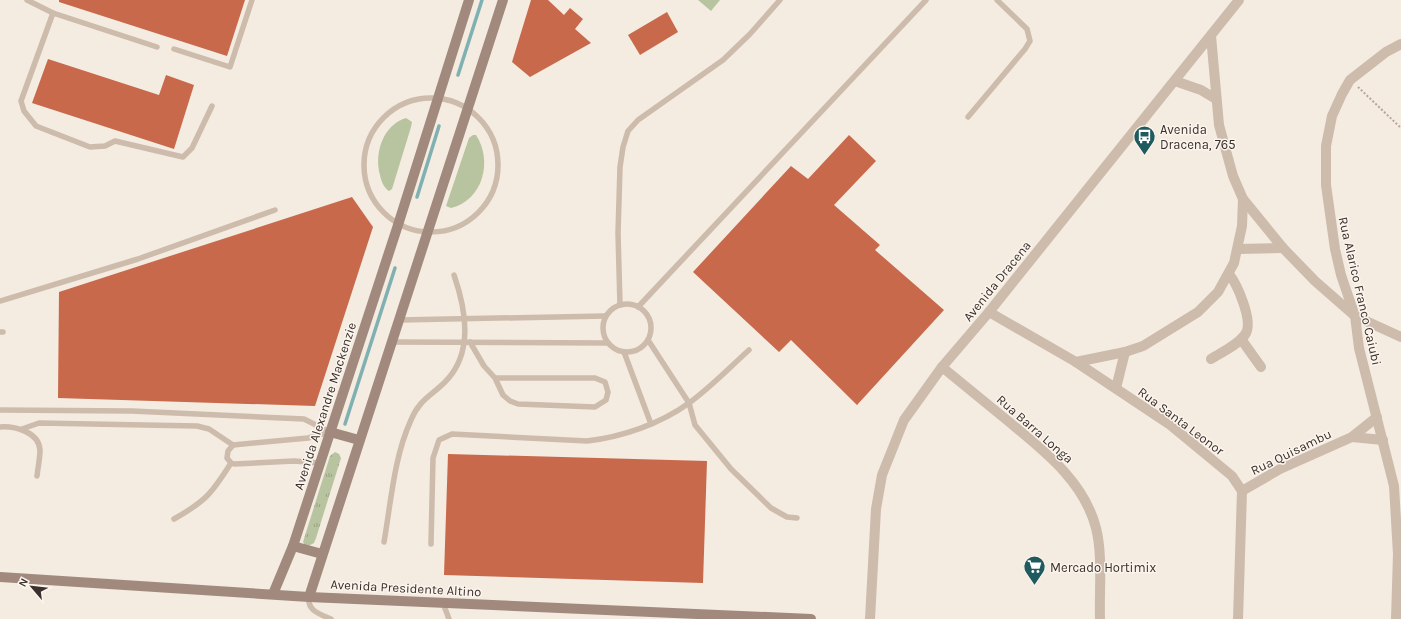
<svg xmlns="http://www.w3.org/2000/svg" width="1401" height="619" viewBox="0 0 1401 619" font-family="Karla,sans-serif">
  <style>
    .grass { fill: url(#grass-tufts) }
    .park { fill: #b8c4a0 }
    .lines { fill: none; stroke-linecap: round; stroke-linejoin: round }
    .stream { stroke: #7fb0b2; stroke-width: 3.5 }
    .building { fill: #c8694b }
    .path { stroke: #b9a596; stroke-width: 2; stroke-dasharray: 2 2; stroke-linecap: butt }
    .lane { stroke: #cdbbac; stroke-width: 5.5 }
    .street { stroke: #cdbbac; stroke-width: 10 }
    .secondary { stroke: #a18a7d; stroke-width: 10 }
    .labels { text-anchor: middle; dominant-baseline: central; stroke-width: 3; stroke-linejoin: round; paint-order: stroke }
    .poi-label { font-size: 13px; fill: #3b302b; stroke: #fbf5ee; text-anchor: start }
    .street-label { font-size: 13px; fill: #3b302b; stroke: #fbf5ee }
  </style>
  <defs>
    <pattern id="grass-tufts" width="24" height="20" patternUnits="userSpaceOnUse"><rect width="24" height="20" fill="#b8c4a0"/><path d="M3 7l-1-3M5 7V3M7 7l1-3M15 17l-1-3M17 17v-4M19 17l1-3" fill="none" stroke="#97a083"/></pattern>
  </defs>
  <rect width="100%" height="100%" fill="#f4ebe1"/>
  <polygon class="grass" points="335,452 339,454 341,458 316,538 314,543 306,547 303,542 330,456"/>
  <g class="park">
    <polygon points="698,0 720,0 711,11"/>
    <path d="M406,118L412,122L411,127L392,189L389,191C384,188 381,181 380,175C374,153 383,125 406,118Z"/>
    <path d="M473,135H476C493,161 483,200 451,208L446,206L469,138Z"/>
  </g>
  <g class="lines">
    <g class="stream">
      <polyline points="458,75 482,0"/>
      <polyline points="417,197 439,126"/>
      <polyline points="345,424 395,268"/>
    </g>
  </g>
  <g class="building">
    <polygon points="59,0 245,0 227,56 59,2"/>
    <polygon points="531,0 548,0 564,15 570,8 583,19 575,29 591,43 530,77 512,62"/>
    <polygon points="667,12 678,32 640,55 628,35"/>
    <polygon points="48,59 159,95 166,75 194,85 174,149 32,103"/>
    <polygon points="849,135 876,161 834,205 880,245 875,250 944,310 857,405 791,340 779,352 693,272 791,166 808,179"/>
    <polygon points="352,197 373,227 315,406 58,398 59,292"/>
    <polygon points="448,454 707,461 703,583 444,575"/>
  </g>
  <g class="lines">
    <polyline class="path" points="1358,87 1401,128"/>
    <g class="lane">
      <polyline points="27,0 53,13 157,47"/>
      <polyline points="53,13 21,101 24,111 36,126 90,147 105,146 115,141 183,157 192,148 212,106"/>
      <polyline points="174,49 230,67 252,0"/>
      <circle cx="431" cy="165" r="67"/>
      <polyline points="968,117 1025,49 1030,41 1027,29 997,0"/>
      <polyline points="0,301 138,259 275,210"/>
      <circle cx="627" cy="328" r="24"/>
      <polyline points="620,305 618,233 620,167 623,147 628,131 638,120 723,60 750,34 780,0"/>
      <polyline points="638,307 926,0"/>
      <polyline points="399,320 605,316"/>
      <polyline points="0,332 3,332"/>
      <polyline points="648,340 689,403 695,425 731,469 771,508 787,517 797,518"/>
      <polyline points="391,342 608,343"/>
      <polyline points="470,342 484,366 495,378 503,395 510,401 518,404 595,407 606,400 608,392 605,382 595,378 495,378"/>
      <polyline points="624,352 651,424"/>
      <polyline points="0,410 132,411 304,419 330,432"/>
      <path d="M0,427C15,426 39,432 40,450C40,458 38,467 37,476"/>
      <polyline points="22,429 39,423 197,426 209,429 233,445"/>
      <polyline points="320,463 294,461 234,464 231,463 227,458 228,451 233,445 308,438 330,432"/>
      <path d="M174,519C206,501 212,493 231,463"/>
      <path d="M384,542C391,502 394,457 411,420C419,400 431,396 445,382C474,353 466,310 454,275"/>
      <path d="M431,544L433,458L439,440L452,434L587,441C622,437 660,424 689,403C710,388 729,368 749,350"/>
      <path d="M309,597C307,611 320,614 331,619"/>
      <polyline points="443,603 449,619"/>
    </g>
    <g class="street">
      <polyline points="1211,36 1219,125 1233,176 1243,199 1283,248 1315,281 1355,316 1401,337"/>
      <polyline points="1175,81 1201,90 1216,99"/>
      <polyline points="1238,249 1283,248"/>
      <polyline points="989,312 1076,362 1169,424 1232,476 1242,491 1238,619"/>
      <polyline points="1241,339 1261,367"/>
      <path d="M1211,359C1222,352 1240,344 1246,333C1253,320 1237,284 1229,274"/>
      <polyline points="1076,362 1125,352 1143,346 1198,312 1218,292 1234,263 1242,226 1243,199"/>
      <path d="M942,367C964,385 986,403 1008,421C1044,451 1084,481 1096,528C1103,556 1099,590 1100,619"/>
      <polyline points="1116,388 1125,352"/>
      <polyline points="1352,437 1383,440"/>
      <polyline points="1242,491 1280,469 1352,437 1377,417"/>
      <polyline points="870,619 876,509 882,475 904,420 942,367 989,312 1239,0"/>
      <polyline points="1396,619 1398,554 1394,486 1359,348 1355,316 1341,275 1335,249 1326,185 1326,146 1332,116 1342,94 1350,80 1386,52 1401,44"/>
    </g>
    <g class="secondary">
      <polyline points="330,432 359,440"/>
      <polyline points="293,546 322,554"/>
      <polyline points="0,577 309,597 811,619"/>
      <polyline points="273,594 293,546 398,225 469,0"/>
      <polyline points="309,597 503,0"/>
    </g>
  </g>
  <defs>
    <symbol id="bus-pin" viewBox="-11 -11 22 30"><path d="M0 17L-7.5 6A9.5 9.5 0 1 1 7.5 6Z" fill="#1f5a5e" stroke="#fbf5ee"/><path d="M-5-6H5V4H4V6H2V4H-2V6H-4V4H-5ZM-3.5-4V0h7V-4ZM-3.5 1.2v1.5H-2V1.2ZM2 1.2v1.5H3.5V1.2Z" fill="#fff"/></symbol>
    <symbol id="supermarket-pin" viewBox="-11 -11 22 30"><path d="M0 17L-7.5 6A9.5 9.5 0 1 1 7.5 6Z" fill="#1f5a5e" stroke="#fbf5ee"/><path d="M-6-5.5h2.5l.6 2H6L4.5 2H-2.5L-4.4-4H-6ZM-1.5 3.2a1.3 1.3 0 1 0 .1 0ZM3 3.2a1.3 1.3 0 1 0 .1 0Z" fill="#fff"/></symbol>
  </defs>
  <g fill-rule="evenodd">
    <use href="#bus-pin" x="1132" y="124" width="25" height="34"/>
    <use href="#supermarket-pin" x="1022" y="554" width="25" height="34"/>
  </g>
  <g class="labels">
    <g class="poi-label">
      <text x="1160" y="129">Avenida<tspan x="1160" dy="15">Dracena, 765</tspan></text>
      <text x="1050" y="567">Mercado Hortimix</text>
    </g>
    <g class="street-label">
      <text transform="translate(997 281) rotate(-51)">Avenida Dracena</text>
      <text transform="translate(1360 291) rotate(77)">Rua Alarico Franco Caiubi</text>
      <text transform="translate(325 406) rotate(-72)">Avenida Alexandre Mackenzie</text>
      <text transform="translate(1181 421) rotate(37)">Rua Santa Leonor</text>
      <text transform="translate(1035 429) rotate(41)">Rua Barra Longa</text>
      <text transform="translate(1291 452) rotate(-26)">Rua Quisambu</text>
      <text transform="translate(406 588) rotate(3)">Avenida Presidente Altino</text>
    </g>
  </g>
  <g transform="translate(32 587) rotate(298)" stroke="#fbf5ee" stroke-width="3" paint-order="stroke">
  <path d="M0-3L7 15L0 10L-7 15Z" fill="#3b302b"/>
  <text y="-6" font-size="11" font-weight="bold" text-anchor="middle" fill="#3b302b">N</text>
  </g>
</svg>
